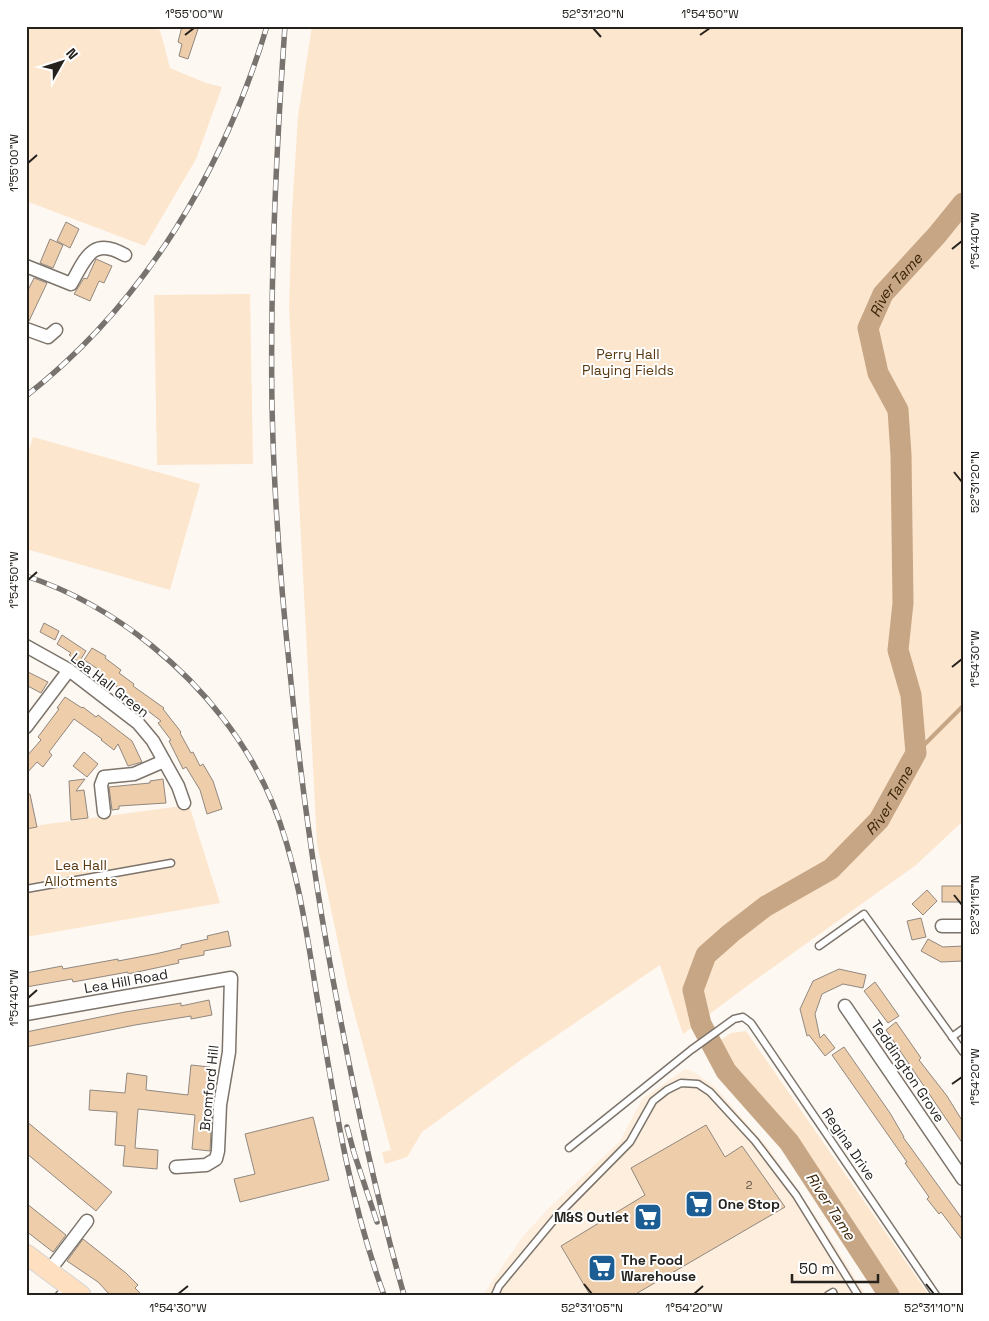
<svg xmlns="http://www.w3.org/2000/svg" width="989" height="1321" viewBox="0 0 989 1321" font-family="'Space Grotesk',sans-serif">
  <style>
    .built { fill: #feeede }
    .green { fill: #fde6ce }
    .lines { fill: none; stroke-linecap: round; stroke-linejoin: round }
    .stream { stroke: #c6a684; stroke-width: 4 }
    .river { stroke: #c6a684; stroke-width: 21 }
    .building { fill: #eecdaa; stroke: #91887f }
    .service-casing { stroke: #7c746b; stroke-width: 9 }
    .minor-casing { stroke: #7c746b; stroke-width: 15 }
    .primary-casing { stroke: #d8d7d6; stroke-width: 21 }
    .service { stroke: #fff; stroke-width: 6 }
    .minor { stroke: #fff; stroke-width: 12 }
    .primary { stroke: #fedfbf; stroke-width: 19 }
    .rail-casing { stroke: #78736f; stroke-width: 5.5 }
    .rail { stroke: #fff; stroke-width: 4; stroke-dasharray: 11; stroke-linecap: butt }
    .ticks { fill: none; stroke: #25221e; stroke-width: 2 }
    .labels { text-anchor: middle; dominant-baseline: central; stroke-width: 4; stroke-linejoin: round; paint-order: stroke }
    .number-label { font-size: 11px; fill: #574d41 }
    .park-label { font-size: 14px; fill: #59380f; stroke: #fff }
    .street-label { font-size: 14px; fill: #25221e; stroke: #fff }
    .poi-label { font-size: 14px; font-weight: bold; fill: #25221e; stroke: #fff; text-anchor: start }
    .water-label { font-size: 15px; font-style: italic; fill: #3b2408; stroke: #fff }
    .neatline { fill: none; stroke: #25221e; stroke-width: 2 }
    .ticks-label { font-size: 12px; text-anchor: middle; fill: #25221e }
  </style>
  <rect width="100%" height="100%" fill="#fef8f2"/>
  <polygon class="built" points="685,1069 694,1072 715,1087 769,1149 819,1221 866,1295 483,1295 523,1236 551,1206 620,1141 642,1099"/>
  <g class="green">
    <polygon points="26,26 140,26 160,30 170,68 206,83 222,87 196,159 145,246 26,201"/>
    <polygon points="312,26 963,26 963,821 916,865 747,986 683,1034 660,965 522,1059 422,1132 407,1157 385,1164 382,1152 391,1150 348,989 317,844 289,307 292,211 298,116"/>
    <polygon points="250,294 253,464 157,465 154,295"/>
    <polygon points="33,437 200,484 170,590 26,549 26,459"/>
    <polygon points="189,805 220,903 26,937 26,827"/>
    <polygon points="746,1031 929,1295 895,1295 820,1173 764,1101 736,1070 720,1041 731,1033"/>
  </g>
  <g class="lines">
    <polyline class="stream" points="916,753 963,706"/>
    <path class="river" id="s1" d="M889,1295L789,1142L726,1071L701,1024L693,990L706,955L731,933L766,906L831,869L879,820L916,753L911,695L898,650L903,603L901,455L898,410L878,373L868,328L883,294L937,235L963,203"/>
  </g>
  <g class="building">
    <polygon points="182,26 199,26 188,59 179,56 182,44 178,42"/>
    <polygon points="66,222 79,229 70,248 57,241"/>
    <polygon points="50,239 63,245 53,268 40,263"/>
    <polygon points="96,259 112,266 104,283 99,281 90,301 74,294 84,278 87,279"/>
    <polygon points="34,278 47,283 29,321 26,321 26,294"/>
    <polygon points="44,623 59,631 55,640 40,632"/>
    <polygon points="62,635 86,651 79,662 69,655 71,653 57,644"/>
    <polygon points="92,648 106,656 105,658 121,670 119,673 134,684 133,686 164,708 163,709 181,732 180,733 191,753 193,752 200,766 203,764 213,781 222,809 207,814 200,790 186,767 183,769 169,741 171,740 158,723 161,721 99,673 101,671 84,660"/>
    <polygon points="26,671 48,682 41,693 26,685"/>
    <polygon points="65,697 82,708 83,707 96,717 98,715 132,741 142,762 128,766 118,744 114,750 101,740 102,739 74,719 49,752 52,755 43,767 37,762 26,774 26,757 41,740 38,737 59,709 57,708"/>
    <polygon points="84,752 98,764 87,777 73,766"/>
    <polygon points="85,779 76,791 84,790 88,818 71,820 69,781"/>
    <polygon points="163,779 166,803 119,806 119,809 112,810 109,787 150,783 150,781"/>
    <polygon points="26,794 30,794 37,827 26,829"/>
    <rect x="942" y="886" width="21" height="16"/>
    <polygon points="927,890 937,901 923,915 912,904"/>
    <polygon points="921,918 926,937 912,940 907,921"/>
    <polygon points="228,931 231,946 204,951 204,955 178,960 179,963 128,974 128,972 73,982 72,979 26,987 26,973 62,966 63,969 118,959 118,961 155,954 181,948 181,945 208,939 207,936"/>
    <polygon points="928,939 943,947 963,946 963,961 941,962 921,951"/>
    <polygon points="839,969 866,975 863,988 843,984 822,994 815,1014 820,1038 824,1034 835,1048 825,1056 809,1035 807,1036 800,1009 813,981"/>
    <polygon points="875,982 899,1016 888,1023 864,991"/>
    <polygon points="209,1000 212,1015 191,1019 191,1016 135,1025 26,1047 26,1032 125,1012 181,1003 181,1006"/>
    <polygon points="896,1022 921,1058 919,1060 947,1096 963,1122 963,1144 886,1030"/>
    <polygon points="844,1047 890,1113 904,1137 903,1137 963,1220 963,1241 941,1212 939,1214 927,1199 929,1197 905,1163 907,1162 832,1055"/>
    <polygon points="191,1065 210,1067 205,1109 212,1110 210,1151 192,1149 195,1115 138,1109 135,1148 158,1150 157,1169 123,1166 125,1146 115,1145 117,1112 89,1110 90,1090 125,1093 127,1073 147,1076 146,1090 188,1095"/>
    <polygon points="313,1117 329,1180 240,1202 234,1179 255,1174 245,1134"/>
    <polygon points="26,1121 112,1192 96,1211 26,1153"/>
    <polygon points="706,1125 725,1157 742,1146 785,1207 634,1295 590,1295 561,1246 645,1195 631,1168"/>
    <polygon points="26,1203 66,1235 53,1252 26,1231"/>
    <polygon points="83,1239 126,1273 138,1285 135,1288 142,1295 110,1295 98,1282 67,1261"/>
  </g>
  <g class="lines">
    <defs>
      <g id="service">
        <polyline points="26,889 171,863"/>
        <polyline points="819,946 864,914 963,1052"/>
        <polyline points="952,1037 963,1029"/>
        <polyline points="569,1148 691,1050 734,1019 743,1017 751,1023 936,1295"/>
        <polyline points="59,1295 67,1286"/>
        <polyline points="495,1295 499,1286 558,1215 630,1142 653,1101 667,1090 681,1083 698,1084 710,1092 755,1141 796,1195 858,1295"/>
        <polyline points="828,1295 833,1292 834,1295"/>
      </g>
      <g id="minor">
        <path d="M26,266L71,284C86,258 92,236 125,255"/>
        <polyline points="26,329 48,337 56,330"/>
        <polyline points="26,646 69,670 138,723 153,741 178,786 184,803"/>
        <polyline points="26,727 69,670"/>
        <polyline points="104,812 101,785 104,777 134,774 164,761"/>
        <polyline points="942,926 963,926"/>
        <polyline points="845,1006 963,1179"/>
        <polyline points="26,1014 231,978 229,1052 220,1105 218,1151 216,1159 206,1165 176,1167"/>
        <polyline points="49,1271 87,1221"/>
      </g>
      <polyline id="primary" points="26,1254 81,1295"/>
    </defs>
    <use href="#service" class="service-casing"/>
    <use href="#minor" class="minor-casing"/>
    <use href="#primary" class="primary-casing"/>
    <use href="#service" class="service"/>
    <use href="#minor" class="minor"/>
    <use href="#primary" class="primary"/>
    <defs>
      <g id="rail">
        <path d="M285,26C276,152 270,279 272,406C274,498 281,590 291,682C302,791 317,899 338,1006C356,1103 377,1200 404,1295"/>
        <path d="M26,396C145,303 224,169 267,26"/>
        <path d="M26,576C72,591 115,616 152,646C204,688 248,743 273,804C297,864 306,928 316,991C333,1093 348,1197 384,1295"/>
        <polyline points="347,1127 354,1153 377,1222"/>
      </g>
    </defs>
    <use href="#rail" class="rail-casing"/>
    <use href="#rail" class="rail"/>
  </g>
  <path class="ticks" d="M593,28L601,37M185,35L194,28M700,35L710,28M28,163L37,155M952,249L962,241M954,472L962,482M28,580L37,572M952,667L962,659M954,895L962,905M28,998L37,990M952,1084L962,1077M584,1284L592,1294M926,1284L934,1294M178,1294L188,1286M694,1294L703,1286"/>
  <defs>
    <symbol id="supermarket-square" viewBox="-11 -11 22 22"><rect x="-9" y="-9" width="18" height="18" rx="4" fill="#1c5e93" stroke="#fff"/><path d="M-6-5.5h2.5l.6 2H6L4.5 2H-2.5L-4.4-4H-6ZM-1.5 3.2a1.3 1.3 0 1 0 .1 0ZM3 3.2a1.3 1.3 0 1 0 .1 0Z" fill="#fff"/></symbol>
  </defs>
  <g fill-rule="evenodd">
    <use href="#supermarket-square" x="683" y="1188" width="32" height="32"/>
    <use href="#supermarket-square" x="632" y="1201" width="32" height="32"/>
    <use href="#supermarket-square" x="586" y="1252" width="32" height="32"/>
  </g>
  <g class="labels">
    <g class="number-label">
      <text x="749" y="1185">2</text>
    </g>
    <g class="park-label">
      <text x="628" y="354">Perry Hall<tspan x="628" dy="16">Playing Fields</tspan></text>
      <text x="81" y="865">Lea Hall<tspan x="81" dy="16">Allotments</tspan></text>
    </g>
    <g class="street-label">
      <text transform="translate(110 685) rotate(38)">Lea Hall Green</text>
      <text transform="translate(126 981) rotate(-10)">Lea Hill Road</text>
      <text transform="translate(908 1071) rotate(56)">Teddington Grove</text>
      <text transform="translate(209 1088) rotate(-84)">Bromford Hill</text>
      <text transform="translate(849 1144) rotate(56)">Regina Drive</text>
    </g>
    <g class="poi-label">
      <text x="718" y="1204">One Stop</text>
      <text x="629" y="1217" text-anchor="end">M&amp;S Outlet</text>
      <text x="621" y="1260">The Food<tspan x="621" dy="16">Warehouse</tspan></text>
    </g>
    <g class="water-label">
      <text stroke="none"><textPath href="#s1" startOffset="1186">River Tame</textPath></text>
      <text stroke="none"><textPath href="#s1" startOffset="646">River Tame</textPath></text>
      <text transform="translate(831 1206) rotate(57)">River Tame</text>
    </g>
  </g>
  <rect width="989" height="1321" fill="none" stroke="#ffffff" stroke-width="55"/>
  <g transform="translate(62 62) rotate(51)" stroke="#ffffff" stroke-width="4" paint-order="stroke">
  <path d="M0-4L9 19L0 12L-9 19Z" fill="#25221e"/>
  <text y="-8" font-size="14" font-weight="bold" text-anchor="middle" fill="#25221e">N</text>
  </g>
  <path d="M792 1274v8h86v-8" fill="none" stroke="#25221e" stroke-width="2.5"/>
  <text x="799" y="1274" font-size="15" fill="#25221e" stroke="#ffffff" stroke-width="4" paint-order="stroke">50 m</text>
  <rect x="28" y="28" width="934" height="1266" class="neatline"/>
  <g class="ticks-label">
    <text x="194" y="18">1°55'00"W</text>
    <text x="593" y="18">52°31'20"N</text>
    <text x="710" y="18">1°54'50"W</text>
    <text transform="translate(14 163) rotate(-90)" y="4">1°55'00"W</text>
    <text transform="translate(975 241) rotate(-90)" y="4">1°54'40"W</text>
    <text transform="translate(975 482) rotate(-90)" y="4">52°31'20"N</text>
    <text transform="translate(14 580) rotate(-90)" y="4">1°54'50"W</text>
    <text transform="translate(975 659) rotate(-90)" y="4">1°54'30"W</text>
    <text transform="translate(975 905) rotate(-90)" y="4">52°31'15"N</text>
    <text transform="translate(14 998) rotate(-90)" y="4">1°54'40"W</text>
    <text transform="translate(975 1077) rotate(-90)" y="4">1°54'20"W</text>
    <text x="178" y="1312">1°54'30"W</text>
    <text x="592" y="1312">52°31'05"N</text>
    <text x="694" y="1312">1°54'20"W</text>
    <text x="934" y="1312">52°31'10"N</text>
  </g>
</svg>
